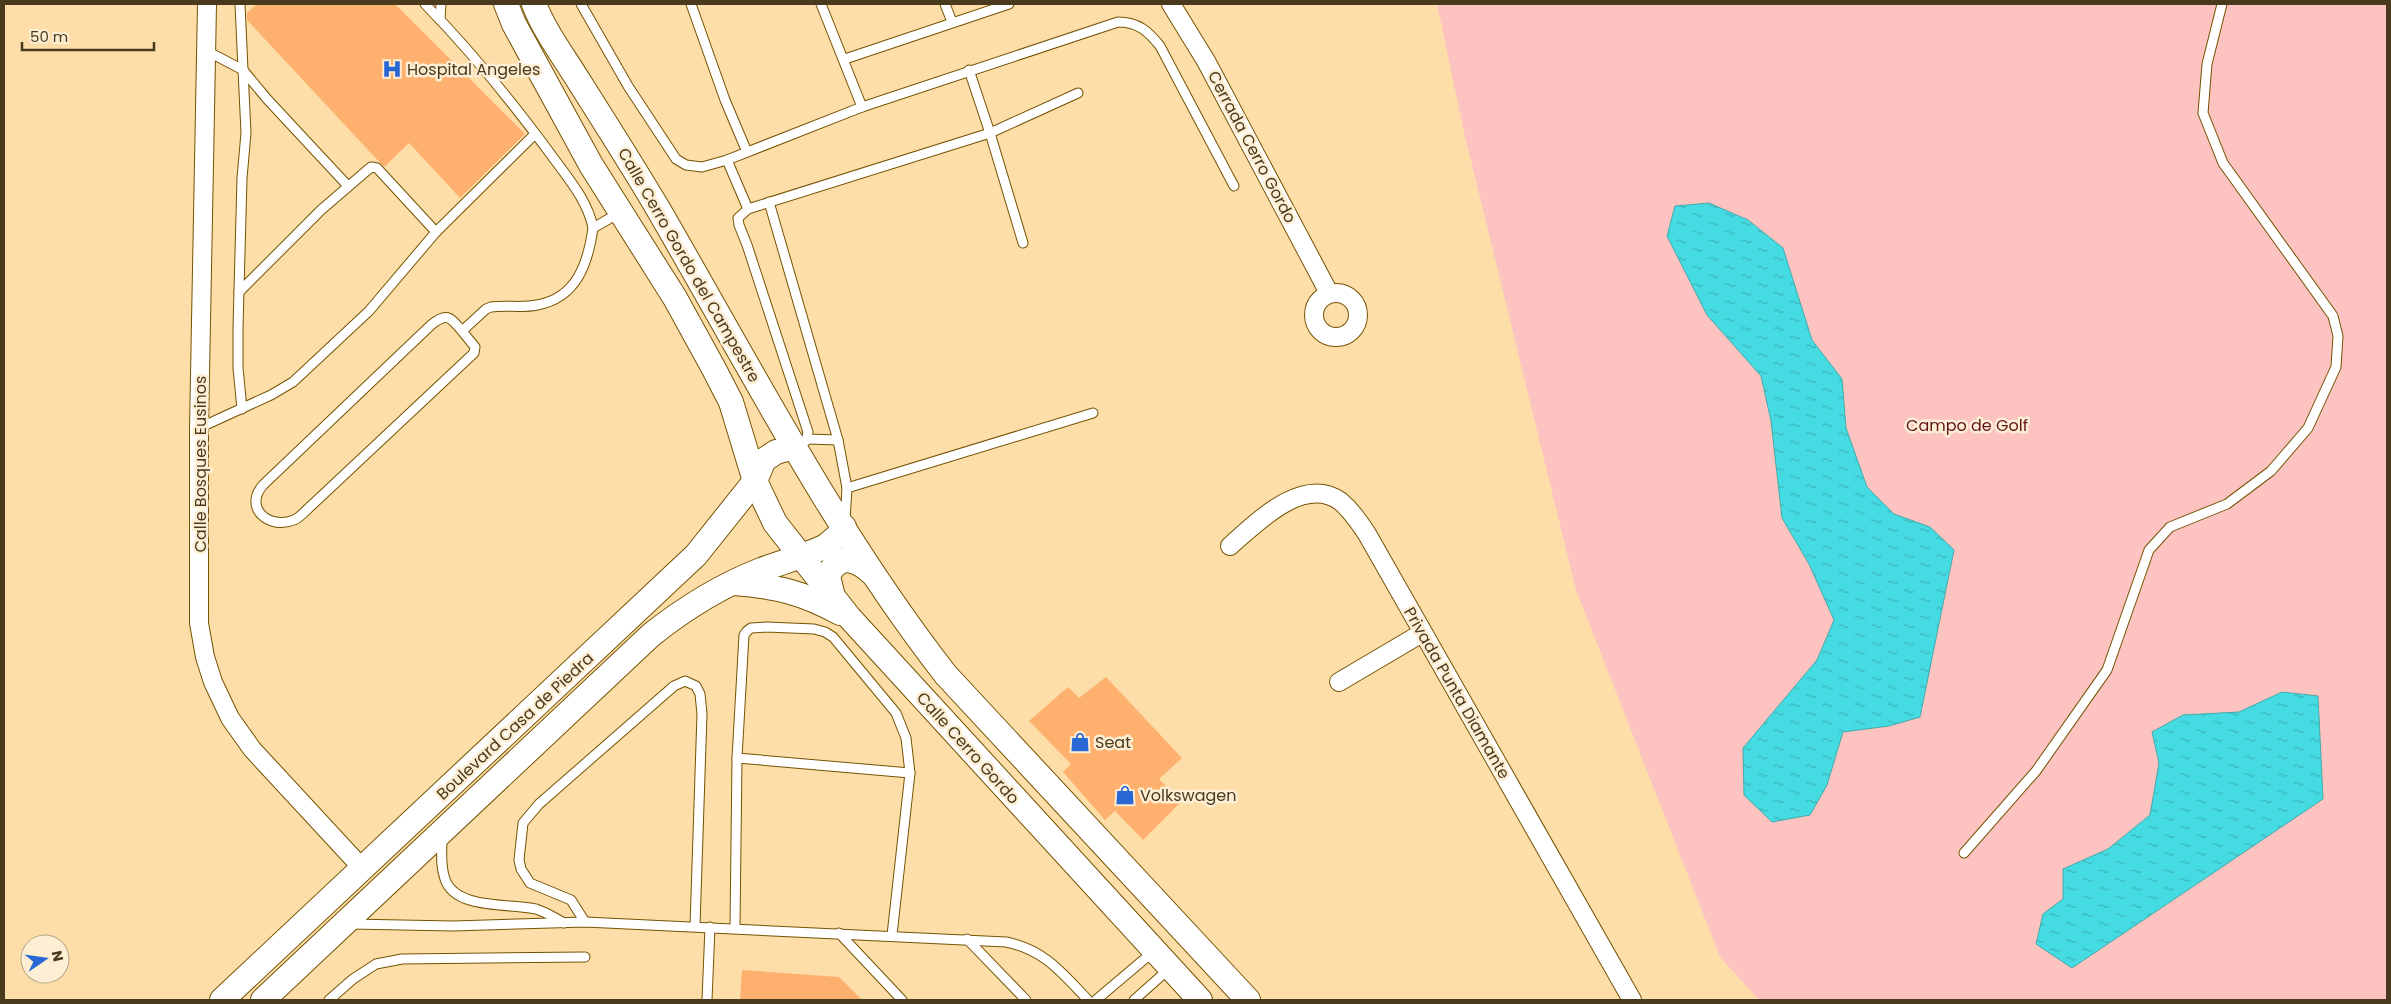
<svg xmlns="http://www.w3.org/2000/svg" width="2391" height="1004" viewBox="0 0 2391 1004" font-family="Poppins,sans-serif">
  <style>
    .green { fill: #fcc3c1 }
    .water { fill: url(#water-ripples); stroke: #46aaa8 }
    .building { fill: #feb16e }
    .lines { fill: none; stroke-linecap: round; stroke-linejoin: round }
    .lane-casing { stroke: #755201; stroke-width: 11 }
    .street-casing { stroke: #755201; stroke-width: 20 }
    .secondary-casing { stroke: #755201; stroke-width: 26 }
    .lane { stroke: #fff; stroke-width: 9 }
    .street { stroke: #fff; stroke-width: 18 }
    .secondary { stroke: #fff; stroke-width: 24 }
    .labels { text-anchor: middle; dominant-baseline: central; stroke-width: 5; stroke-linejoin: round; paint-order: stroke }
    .poi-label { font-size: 16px; fill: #49391d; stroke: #fdeed4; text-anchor: start }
    .street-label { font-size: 16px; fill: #49391d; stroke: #fdeed4 }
    .park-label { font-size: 16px; fill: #62141c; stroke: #fdeed4 }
  </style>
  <defs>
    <pattern id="water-ripples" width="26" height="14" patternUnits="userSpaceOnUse" patternTransform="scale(1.25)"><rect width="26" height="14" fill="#45dbe3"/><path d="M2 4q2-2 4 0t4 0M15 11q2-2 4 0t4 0" fill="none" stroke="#3cb3b7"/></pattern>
  </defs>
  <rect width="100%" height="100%" fill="#fddea9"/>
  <polygon class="green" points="1437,4 2387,4 2387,1000 1759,1000 1720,957 1576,590 1464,132"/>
  <g class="water">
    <polygon points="1709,203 1748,220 1783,248 1812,340 1842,379 1846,428 1867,487 1894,514 1930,527 1954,550 1920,717 1889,726 1843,732 1827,785 1810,815 1772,822 1744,795 1743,748 1817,660 1834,620 1809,564 1782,518 1771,421 1761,376 1707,315 1667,236 1675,206"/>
    <polygon points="2282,692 2318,696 2323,799 2072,968 2036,944 2043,914 2063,899 2063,869 2108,849 2150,815 2159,763 2152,732 2183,715 2239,712"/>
  </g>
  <g class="building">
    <polygon points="257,4 395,4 525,134 460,198 409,143 384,167 247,20 247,13"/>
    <polygon points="1106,677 1182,758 1159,779 1181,802 1143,840 1115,811 1105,820 1063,772 1071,764 1029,721 1068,687 1079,698"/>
    <polygon points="742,970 839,977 862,1000 740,1000"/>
  </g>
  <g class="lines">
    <defs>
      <g id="lane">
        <polyline points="240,4 243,70"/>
        <path d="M425,4C471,51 513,103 552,156C568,178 588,201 593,228L619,213"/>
        <path d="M581,4L628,86L676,159L686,165L702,167L727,160L862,107L1118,22C1138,22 1148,31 1160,46L1234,186"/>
        <polyline points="691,4 725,100 747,152"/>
        <polyline points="821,4 862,107"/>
        <polyline points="945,4 952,22"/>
        <polyline points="440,20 441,4"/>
        <polyline points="207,51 243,70"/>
        <polyline points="845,59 1009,4"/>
        <polyline points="727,160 748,209"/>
        <polyline points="769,202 838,440 847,488 845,521"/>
        <polyline points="436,232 535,134"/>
        <polyline points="1023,243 990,133 1078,93"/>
        <path d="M462,331L475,347L474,353L313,504C307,509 301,517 294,520C269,530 243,508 263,485L431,325C447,312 450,317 462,331L486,309L491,307C506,305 523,308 537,305C577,298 588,263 593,228"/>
        <polyline points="242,409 238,368 238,328 242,178 246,133 243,70 267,99 348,186"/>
        <polyline points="199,428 271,395 293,382 369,311 436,232 377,168 371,167 321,210 239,292"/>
        <polyline points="807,439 838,440"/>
        <polyline points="795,447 806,441 808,432 747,245 739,225 738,218 748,209 990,133 969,70"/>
        <polyline points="847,488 1093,413"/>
        <polyline points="737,758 910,773"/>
        <path d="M442,837C442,851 440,866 445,879C455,910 510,903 536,909C546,912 555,918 564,923"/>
        <polyline points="1964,853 2036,771 2107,670 2149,550 2170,527 2227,504 2271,471 2308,428 2336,367 2338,336 2333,316 2223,163 2203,113 2207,64 2222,4"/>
        <polyline points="585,922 571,900 530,883 521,869 519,860 523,823 539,804 674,686 685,681 696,686 700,694 702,714 695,926"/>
        <path d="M350,924L453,926L585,922L1006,942C1045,950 1062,973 1088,1000"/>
        <polyline points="735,928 737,758 744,635 747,631 751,628 767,627 814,629 825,632 833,637 896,713 906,738 910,773 892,935"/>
        <polyline points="839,933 902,1000"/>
        <polyline points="967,939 1026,1000"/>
        <polyline points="329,1000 353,979 376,964 402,959 585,957"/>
        <polyline points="707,1000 710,927"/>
        <polyline points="1096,1000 1154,951"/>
        <polyline points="1134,1000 1169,969"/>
      </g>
      <g id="street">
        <polyline points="207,4 199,428 199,623 205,657 213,682 230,718 252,749 363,869"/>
        <polyline points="1171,4 1206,61 1329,293"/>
        <circle cx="1336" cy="315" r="22"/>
        <path d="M1230,546C1256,523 1303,475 1340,501C1351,510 1359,522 1367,534L1632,1000"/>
        <polyline points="1339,682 1422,633"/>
      </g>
      <g id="secondary">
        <polyline points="506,4 514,24 591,165 675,298 714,369 731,402 755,481 775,523 849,617 1200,1000"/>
        <path d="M534,4C545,32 564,57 580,83C606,124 632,165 657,207C749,365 833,530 946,675L1248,1000"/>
        <path d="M734,583C776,586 804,593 840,613"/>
        <path d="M833,597L828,576C839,551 858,560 873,574"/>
        <polyline points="222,1000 696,555 755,481 764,460 776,452 795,447"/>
        <path d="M263,1000L651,635C685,608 720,586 761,570C782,562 805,556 826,546L839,535L844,527"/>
      </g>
    </defs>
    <use href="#lane" class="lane-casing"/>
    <use href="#street" class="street-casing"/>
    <use href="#secondary" class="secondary-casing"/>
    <use href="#lane" class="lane"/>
    <use href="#street" class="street"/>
    <use href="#secondary" class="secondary"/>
  </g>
  <defs>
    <symbol id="hospital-bare" viewBox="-9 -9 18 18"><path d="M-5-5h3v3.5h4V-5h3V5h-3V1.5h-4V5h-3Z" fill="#2967d4" stroke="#fdeed4" stroke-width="2.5" paint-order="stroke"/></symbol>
    <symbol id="shop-bare" viewBox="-9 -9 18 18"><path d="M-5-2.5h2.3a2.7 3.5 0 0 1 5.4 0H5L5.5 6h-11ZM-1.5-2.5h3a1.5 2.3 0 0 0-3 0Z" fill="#2967d4" stroke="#fdeed4" stroke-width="2.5" paint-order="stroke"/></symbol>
  </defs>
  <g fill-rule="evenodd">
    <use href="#hospital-bare" x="378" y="55" width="28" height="28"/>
    <use href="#shop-bare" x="1066" y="728" width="28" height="28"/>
    <use href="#shop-bare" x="1111" y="781" width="28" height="28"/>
  </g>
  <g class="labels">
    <g class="poi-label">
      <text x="407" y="69">Hospital Angeles</text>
      <text x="1095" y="742">Seat</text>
      <text x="1140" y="795">Volkswagen</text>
    </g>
    <g class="street-label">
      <text transform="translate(1252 147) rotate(62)">Cerrada Cerro Gordo</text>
      <text transform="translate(689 265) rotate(60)">Calle Cerro Gordo del Campestre</text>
      <text transform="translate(200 464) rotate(-90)">Calle Bosques Eusinos</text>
      <text transform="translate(1457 693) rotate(60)">Privada Punta Diamante</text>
      <text transform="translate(515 726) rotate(-43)">Boulevard Casa de Piedra</text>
      <text transform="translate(968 748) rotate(48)">Calle Cerro Gordo</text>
    </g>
    <g class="park-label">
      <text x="1967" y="425">Campo de Golf</text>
    </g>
  </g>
  <rect width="2391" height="1004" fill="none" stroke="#49391d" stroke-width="10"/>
  <g transform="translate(45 959) rotate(77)"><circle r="24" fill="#fdeed4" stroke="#b5a68b"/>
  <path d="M0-4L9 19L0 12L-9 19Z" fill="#2967d4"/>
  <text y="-8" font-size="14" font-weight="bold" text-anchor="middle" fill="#49391d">N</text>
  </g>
  <path d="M22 42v8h132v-8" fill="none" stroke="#49391d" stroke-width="2.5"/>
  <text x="30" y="42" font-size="15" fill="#49391d" stroke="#fdeed4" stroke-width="4" paint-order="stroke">50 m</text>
</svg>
